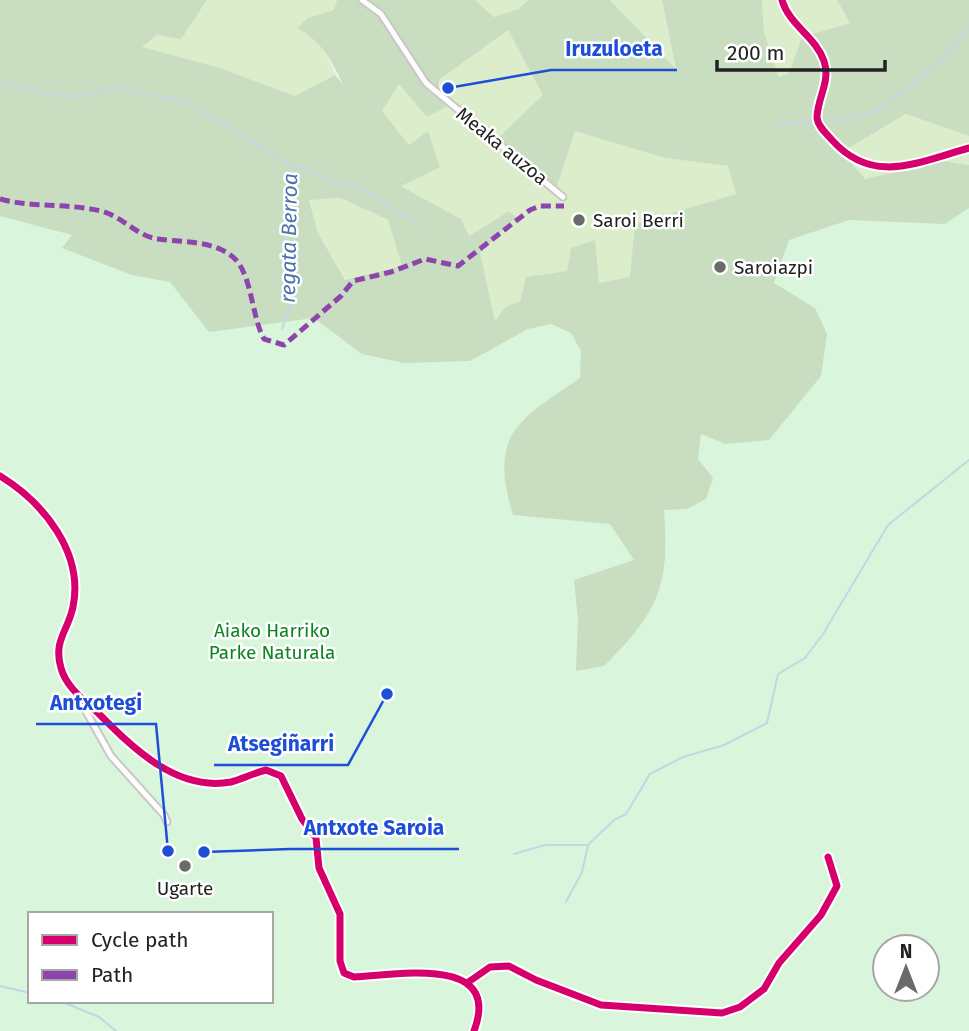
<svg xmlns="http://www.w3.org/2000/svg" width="969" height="1031" viewBox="0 0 969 1031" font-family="'Fira Sans',sans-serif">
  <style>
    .grass { fill: #dbedca }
    .forest { fill: #c9dec1; fill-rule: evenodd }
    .park { fill: #d9f5dc; fill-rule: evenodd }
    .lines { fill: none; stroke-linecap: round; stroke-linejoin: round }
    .stream { stroke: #bed9e3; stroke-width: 2 }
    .minor-casing { stroke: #c9c8c7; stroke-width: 9 }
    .tertiary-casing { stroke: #c9c8c7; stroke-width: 10 }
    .minor { stroke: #fdfdfc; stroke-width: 5 }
    .tertiary { stroke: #fdfdfc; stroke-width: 7 }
    .quiet { stroke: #8e44ad; stroke-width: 5; stroke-dasharray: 10 5; stroke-linecap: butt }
    .cycleway-casing { stroke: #fff; stroke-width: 11 }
    .cycleway { stroke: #d6006c; stroke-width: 7 }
    .poi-dot { fill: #6a6a68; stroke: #fff; stroke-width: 2.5 }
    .labels { text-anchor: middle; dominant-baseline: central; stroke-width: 5; stroke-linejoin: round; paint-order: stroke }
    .street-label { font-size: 19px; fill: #222; stroke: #fff }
    .poi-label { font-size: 19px; fill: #222; stroke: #fff; text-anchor: start }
    .park-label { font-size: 19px; fill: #0b851d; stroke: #fff }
    .water-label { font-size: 21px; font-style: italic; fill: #4974ac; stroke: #fff }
    .leader { fill: none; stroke: #1d4ed8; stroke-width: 2.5 }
    .callout-dot { fill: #1d4ed8; stroke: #fff; stroke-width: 2.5 }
    .callout-label { font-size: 21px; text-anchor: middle; font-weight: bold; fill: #1d4ed8; stroke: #fff; stroke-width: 5; stroke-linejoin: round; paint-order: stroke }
  </style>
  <rect width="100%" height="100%" fill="#f0efeb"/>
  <g class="grass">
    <path d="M207,0H337L334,10L308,18C313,40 328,53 335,75L295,96L217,67L141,47L157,35L181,38Z"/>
    <polygon points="475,0 528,0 518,9 494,17"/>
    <polygon points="610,0 662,0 676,70"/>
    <polygon points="762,0 837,0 850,23 802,37 789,73 779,77 764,32"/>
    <polygon points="508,30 544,95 557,189 575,130 665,158 729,166 736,194 635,224 631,277 599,283 567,271 526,277 520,301 505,307 495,321 480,253 516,216 509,211 469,236 461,219 400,185 440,167 428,132 409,145 382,112 399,84 445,108 439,80"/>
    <polygon points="906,114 969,136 969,165 943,161 865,179 842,152"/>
    <polygon points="340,198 389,221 402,266 345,280 318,233 309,199"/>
  </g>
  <path class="forest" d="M0,0H207L181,39L157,35L142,47L217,67L295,96L335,75L343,84C331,59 321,41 297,28L308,18L334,10L337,0H475L494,17L518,9L528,0H610L676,69L662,0H762L764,32L779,77L789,73L802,37L850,23L837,0H969V136L906,114L842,152L865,179L943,161L969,165V375L901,495L271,914H30V1001H271L400,1023L0,1031ZM508,30L543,95L495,141L556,190L575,131L665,158L728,166L736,194L635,224L630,277L599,283L595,240L571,248L567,271L526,277L520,301L505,307L495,321L480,253L516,217L509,211L469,236L461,219L401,186L440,167L428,131L409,145L382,111L399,84L427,117L446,107L439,90V80ZM340,198L388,220L402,266L345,280L318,233L309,200Z"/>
  <path class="park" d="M969,208V1031H0V216L72,235L62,248L132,275L170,282L209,332L314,318L362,354L404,363L470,361L528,329L551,324L571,333L581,351L580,378C519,420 488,433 513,515L610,524L634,560L574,580L578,619L576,671L604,666C658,612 670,587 664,510L687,509L706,499L713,478L698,459L701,434L725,444L769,440L821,376L827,334L815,308L774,283L789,240L849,220L945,224ZM30,914H271V1001H30ZM885,947H927V989H885Z"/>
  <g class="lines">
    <g class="stream">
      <polyline points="0,81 58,96 86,96 114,87 188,103 292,166 288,201 292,221 285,242 290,268 289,309 282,329"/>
      <polyline points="823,122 877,111 941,61 969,27"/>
      <polyline points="776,124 813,122"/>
      <polyline points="293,166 313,171 331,181 355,185 420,225"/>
      <polyline points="514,854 545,845 588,845 614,820 626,814 650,774 683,757 724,745 767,723 778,674 805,658 823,634 888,525 969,460"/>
      <polyline points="566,902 582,872 588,845"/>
      <polyline points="0,986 30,993"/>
      <polyline points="60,1001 99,1017 116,1031"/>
    </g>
    <defs>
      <g id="minor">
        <polyline points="362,0 381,14 426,83 563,197"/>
        <path d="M782,0C789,25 816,37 824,61C831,82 817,98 817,118C818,127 827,134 832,140C873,186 918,162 969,148"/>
        <polyline points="78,697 111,756 164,815 167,822"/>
        <polyline points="467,983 490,967 509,966 536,980 601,1005 722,1013 740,1007 764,989 779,963 821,915 837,886 828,857"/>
      </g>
      <path id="tertiary" d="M0,476C44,503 84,553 73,607C68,631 53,641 61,668C66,687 84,700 98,713C132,747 176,792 231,782C242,779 254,773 266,770L281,776L302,819L316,838L319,868L340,914V961L344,973L354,977C396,975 503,954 474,1031"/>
    </defs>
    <use href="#minor" class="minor-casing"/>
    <use href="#tertiary" class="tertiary-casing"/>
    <use href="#minor" class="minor"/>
    <use href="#tertiary" class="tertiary"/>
    <path class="quiet" d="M0,199C33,208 68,203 101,211C121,216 134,233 153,238C179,243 215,239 235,259C252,276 252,318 264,339L284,345L341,296L353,281L391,272L425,259L458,266L530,210L540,206H564"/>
    <defs>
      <g id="cycleway">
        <path d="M782,0C789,25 816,37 824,61C831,82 817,98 817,118C818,127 827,134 832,140C873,186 918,162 969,148"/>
        <path d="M0,476C44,503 84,553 73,607C68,631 53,641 61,668C66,687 84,700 98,713C132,747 176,792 231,782C242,779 254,773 266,770L281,776L302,819L316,838L319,868L340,914V961L344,973L354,977C396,975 503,954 474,1031"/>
        <polyline points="467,983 490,967 509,966 536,980 601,1005 722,1013 740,1007 764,989 779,963 821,915 837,886 828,857"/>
      </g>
    </defs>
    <use href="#cycleway" class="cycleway-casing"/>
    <use href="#cycleway" class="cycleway"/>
  </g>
  <g class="poi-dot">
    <circle cx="579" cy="220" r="7"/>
    <circle cx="720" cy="267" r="7"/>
    <circle cx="185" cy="866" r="7"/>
  </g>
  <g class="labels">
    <g class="street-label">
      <text transform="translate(502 146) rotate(39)">Meaka auzoa</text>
    </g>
    <g class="poi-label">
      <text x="593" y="220">Saroi Berri</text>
      <text x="734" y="267">Saroiazpi</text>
      <text x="185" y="888" text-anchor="middle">Ugarte</text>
    </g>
    <g class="park-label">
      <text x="272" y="630">Aiako Harriko<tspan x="272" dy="22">Parke Naturala</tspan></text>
    </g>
    <g class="water-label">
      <text transform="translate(289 238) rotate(-89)">regata Berroa</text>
    </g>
  </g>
  <path class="leader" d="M448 88L551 70H677M168 851L156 724H36M387 694L348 765H214M204 852L290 849H459"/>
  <g class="callout-dot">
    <circle cx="448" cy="88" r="7"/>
    <circle cx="168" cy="851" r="7"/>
    <circle cx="387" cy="694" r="7"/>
    <circle cx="204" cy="852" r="7"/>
  </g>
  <g class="callout-label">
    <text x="614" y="56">Iruzuloeta</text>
    <text x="96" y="710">Antxotegi</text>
    <text x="281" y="751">Atsegiñarri</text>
    <text x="374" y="835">Antxote Saroia</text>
  </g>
  <rect x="28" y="912" width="245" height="91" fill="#ffffff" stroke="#a7a7a7" stroke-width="2"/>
  <rect x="42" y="935" width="35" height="10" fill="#d6006c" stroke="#a7a7a7" stroke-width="2"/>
  <text x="91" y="947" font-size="21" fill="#222222">Cycle path</text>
  <rect x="42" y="970" width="35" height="10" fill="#8e44ad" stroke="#a7a7a7" stroke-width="2"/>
  <text x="91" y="982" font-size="21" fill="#222222">Path</text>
  <g transform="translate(906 968)"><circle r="33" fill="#ffffff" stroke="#a7a7a7" stroke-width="2"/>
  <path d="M0-5L12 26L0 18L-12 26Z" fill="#6a6a68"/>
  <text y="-10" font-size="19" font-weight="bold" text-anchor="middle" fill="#222222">N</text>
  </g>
  <path d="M717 60v10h168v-10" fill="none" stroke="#222222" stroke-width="3.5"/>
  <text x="727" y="60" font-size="21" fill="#222222" stroke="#ffffff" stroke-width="5" paint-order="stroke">200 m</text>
</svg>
